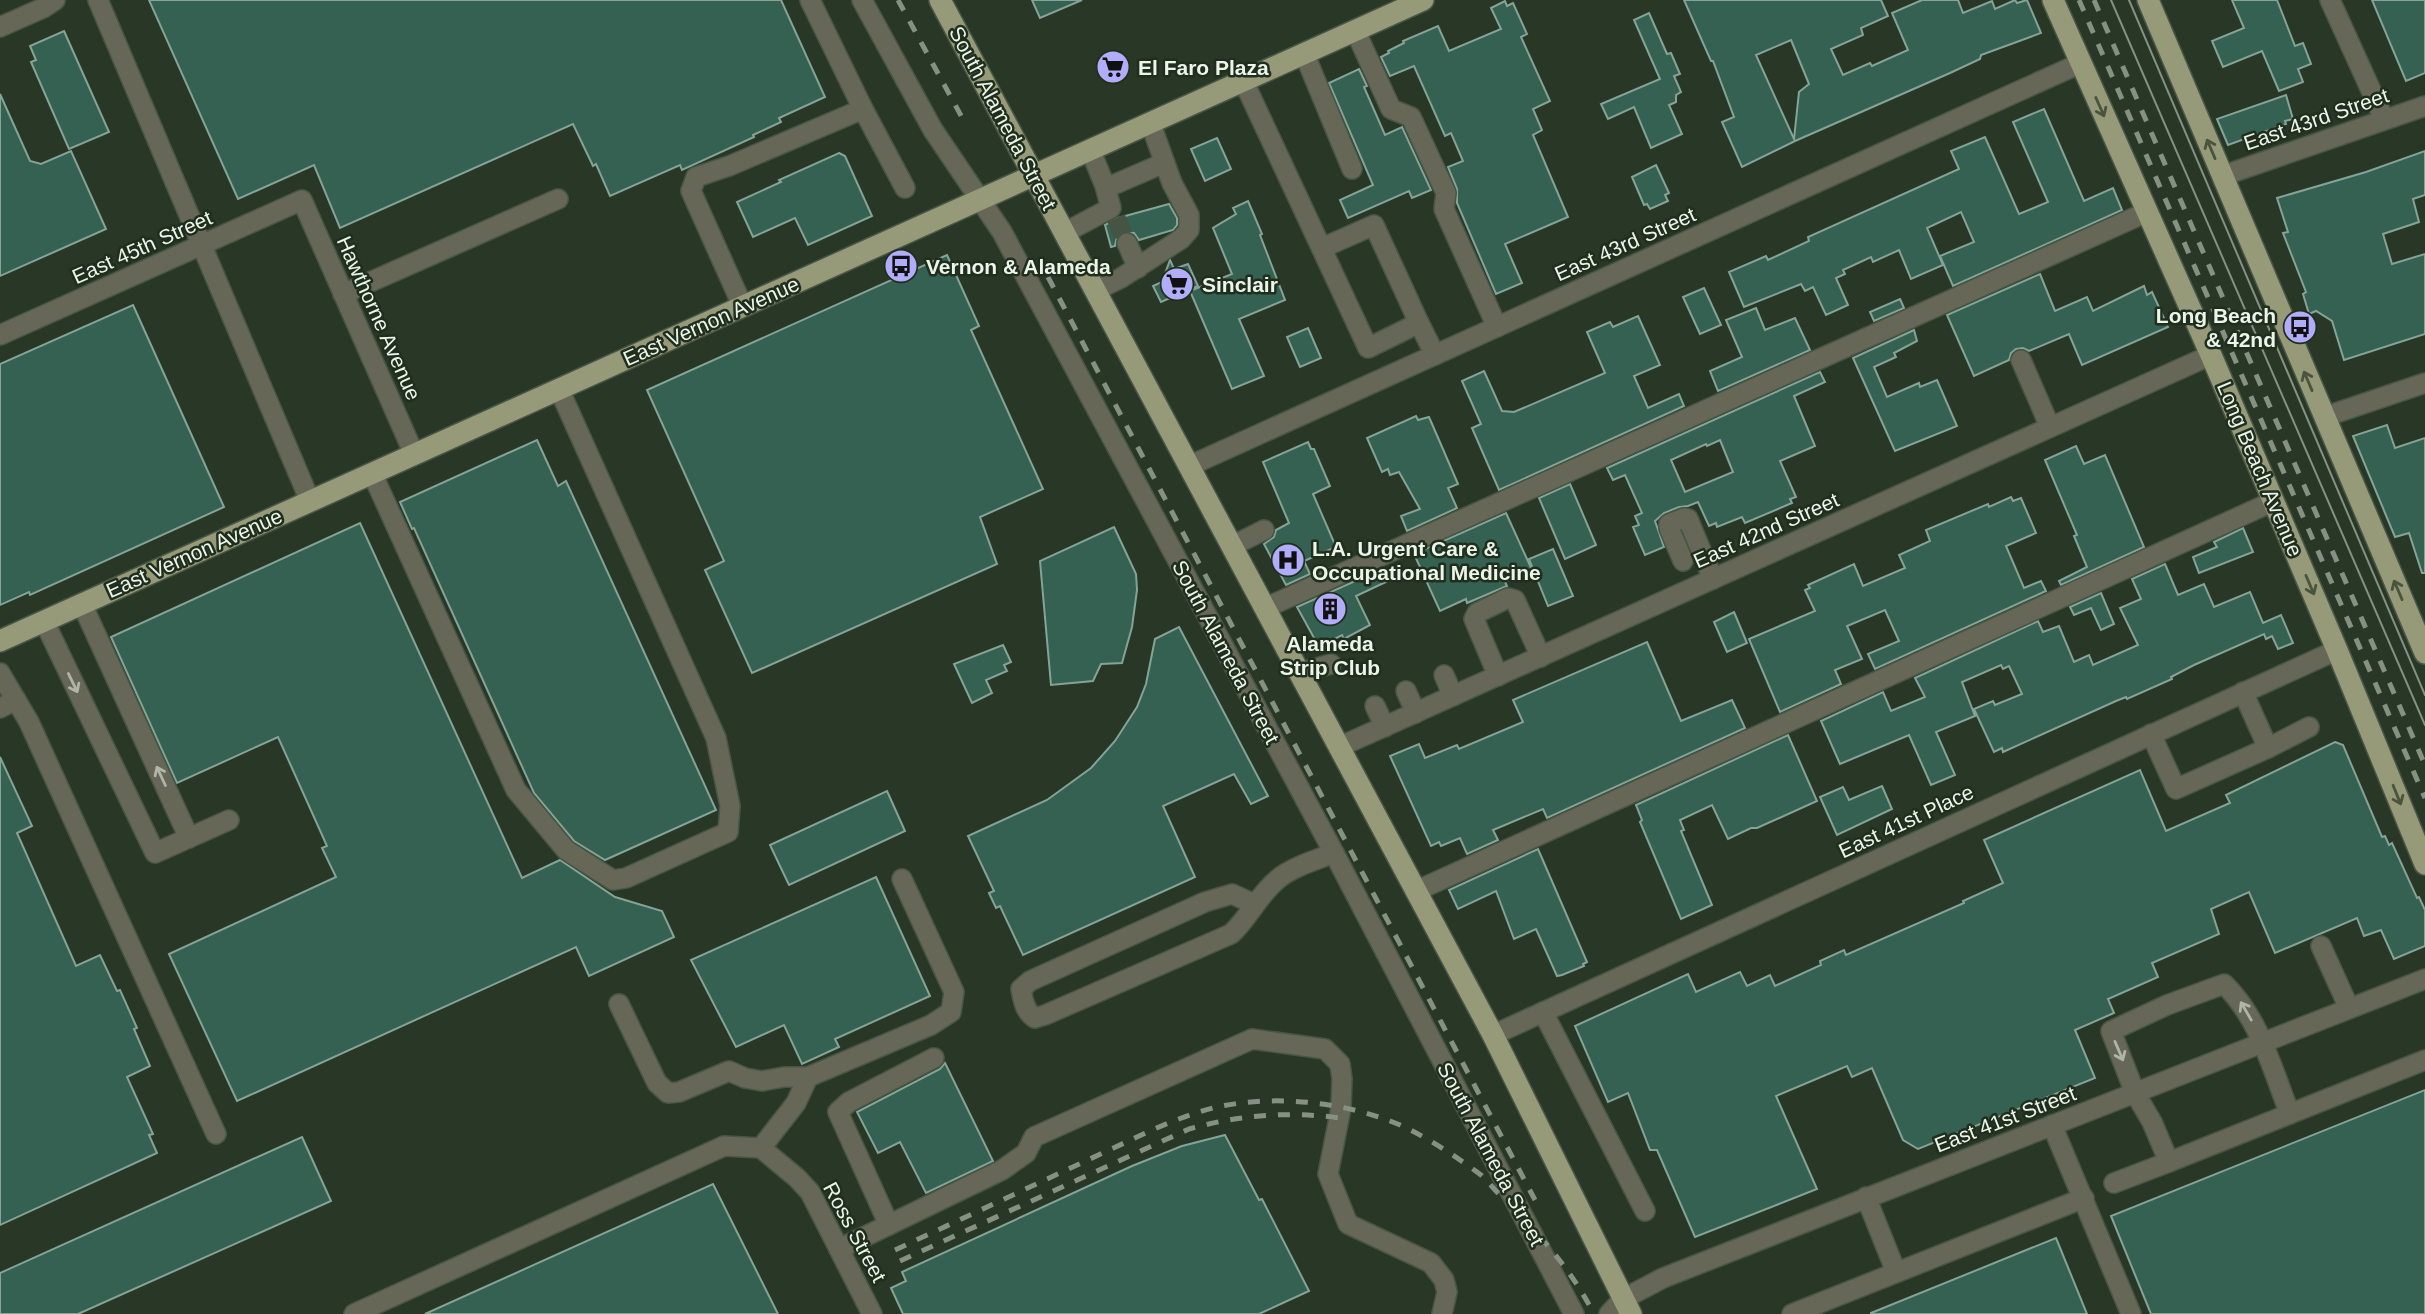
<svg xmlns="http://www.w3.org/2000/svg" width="2425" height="1314" viewBox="0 0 2425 1314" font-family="Arial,sans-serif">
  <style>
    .building { fill: #346151; stroke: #85a397; stroke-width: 2; fill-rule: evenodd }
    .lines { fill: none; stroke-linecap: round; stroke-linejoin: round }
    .minor-tunnel { stroke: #465443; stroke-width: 19; stroke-dasharray: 19 10; stroke-linecap: butt }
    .minor-casing { stroke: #485645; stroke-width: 22 }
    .major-casing { stroke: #485645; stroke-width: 24 }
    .minor { stroke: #666757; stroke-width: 19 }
    .major { stroke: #979a78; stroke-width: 21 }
    .tram { stroke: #859182; stroke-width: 2 }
    .rail { stroke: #859182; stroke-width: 5; stroke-dasharray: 12 12; stroke-linecap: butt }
    .oneway { stroke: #4a543d }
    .oneway2 { stroke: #afb5a7 }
    .labels { text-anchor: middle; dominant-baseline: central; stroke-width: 5; stroke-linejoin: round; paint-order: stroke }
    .poi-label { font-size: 21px; font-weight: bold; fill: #ebf5e9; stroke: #202e1d; text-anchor: start }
    .street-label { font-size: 21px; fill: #ebf5e9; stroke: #202e1d }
  </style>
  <rect width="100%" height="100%" fill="#293826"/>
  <g class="building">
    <polygon points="149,0 781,0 825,97 779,118 781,122 753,135 754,137 682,170 680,165 610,196 596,164 593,166 573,124 340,228 314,165 238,199"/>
    <polygon points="1032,0 1082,0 1040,18"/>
    <path d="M1684,0H1881L1888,16L1861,28L1863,35L1831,49L1843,75L1870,63L1872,66L1908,50L1892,13L1922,0H1958L1963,13L1992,1L1995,9L2015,0L2017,3L2027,0L2041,33L1981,55L1980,59L1950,73L1795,141L1742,167L1722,122L1734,117L1713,61H1711ZM1791,40L1809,84L1799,92L1794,139L1756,55Z"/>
    <polygon points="2232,0 2277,0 2295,46 2303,43 2311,64 2298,69 2303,82 2279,91 2262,51 2223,67 2212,41 2244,28"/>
    <polygon points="2372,0 2425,0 2425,73 2406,81"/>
    <polygon points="1505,1 1507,6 1513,3 1527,34 1521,37 1550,101 1533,109 1542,130 1533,135 1568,217 1505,244 1522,283 1496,294 1457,203 1457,189 1448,167 1463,161 1451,133 1445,136 1414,66 1390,76 1381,57 1389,53 1388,51 1404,43 1403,41 1438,26 1449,51 1501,29 1491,8"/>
    <polygon points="1649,13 1667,54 1671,53 1680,74 1674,76 1681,92 1676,95 1676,102 1669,105 1682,134 1651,148 1634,107 1608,119 1601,104 1660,79 1634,20"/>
    <polygon points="64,31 109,132 69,149 31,62 36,60 30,46"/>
    <polygon points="1359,69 1367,86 1364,87 1385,135 1402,127 1431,190 1412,198 1409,191 1348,218 1340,200 1373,185 1329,83"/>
    <polygon points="0,94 30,161 41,164 71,151 106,229 0,276"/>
    <polygon points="2286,95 2293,119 2285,121 2286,124 2228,145 2217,119"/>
    <polygon points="2044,109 2084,201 2113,188 2122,210 1953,286 1940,256 1974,242 1961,212 1927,228 1943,265 1911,279 1899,250 1873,262 1871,257 1843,270 1845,274 1836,278 1848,305 1826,315 1813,287 1805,291 1801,284 1744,307 1729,272 1766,256 1768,260 1809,241 1808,237 1959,169 1951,151 1985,137 2019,214 2048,202 2013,122"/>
    <polygon points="1217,138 1231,169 1205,181 1191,149"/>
    <polygon points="2425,151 2425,195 2413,199 2419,222 2383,234 2392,264 2425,254 2425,334 2344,360 2332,321 2316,311 2309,314 2303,294 2306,292 2283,233 2288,232 2277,198 2366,172"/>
    <polygon points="839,153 845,156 872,216 808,245 795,218 753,237 737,202 781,182 779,180"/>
    <polygon points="1656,165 1669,193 1665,195 1668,201 1650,209 1647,204 1644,205 1632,177"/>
    <polygon points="1248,201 1262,234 1260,235 1285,300 1239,319 1264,376 1232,389 1190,291 1232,274 1213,228 1236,214 1233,208"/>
    <polygon points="1169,204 1177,218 1177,225 1173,230 1139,240 1134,233 1123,232 1117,236 1115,246 1111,247 1105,225 1118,218"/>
    <polygon points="947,255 979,326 971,330 1043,489 980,517 997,564 752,673 705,570 724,561 647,390"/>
    <polygon points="1170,260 1174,269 1188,264 1198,286 1161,302 1153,286 1162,282"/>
    <polygon points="2040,274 2055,311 2087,297 2093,311 2144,286 2147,295 2152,292 2168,327 2082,365 2069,334 2029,351 2023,348 2016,349 2011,353 2009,360 1974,376 1947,315"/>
    <polygon points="1704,288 1721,325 1700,334 1683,297"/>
    <polygon points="1900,299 1904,308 1874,321 1870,312"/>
    <polygon points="133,305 224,507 30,595 29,592 0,605 0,364"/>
    <polygon points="1756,308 1765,330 1795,318 1810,350 1718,391 1710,371 1742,357 1726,320"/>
    <polygon points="1638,316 1660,365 1634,376 1648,408 1679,394 1684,406 1499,490 1472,428 1481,424 1462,381 1484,371 1502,411 1514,412 1605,373 1587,332 1610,322 1613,327"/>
    <polygon points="1308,328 1321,358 1300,367 1287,337"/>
    <polygon points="1914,330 1917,341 1894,353 1896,357 1874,367 1887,397 1919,383 1920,387 1937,380 1957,426 1895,451 1853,358"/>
    <path d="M1820,372L1825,382L1794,396L1815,446L1780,461L1796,497L1790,499L1792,503L1745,523L1742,517L1717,527L1716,523L1709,526L1698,502L1688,506L1679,507L1664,513L1655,521L1664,547L1645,555L1633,527L1639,525L1635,516L1642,513L1625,475L1613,480L1607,468ZM1720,440L1733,472L1685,492L1671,460L1706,444L1707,446Z"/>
    <polygon points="1416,416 1418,420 1429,417 1439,440 1458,484 1448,488 1457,508 1407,531 1401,516 1420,509 1399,472 1390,475 1388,469 1382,472 1367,438"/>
    <polygon points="2387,425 2395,448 2425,438 2425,573 2422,573 2409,533 2395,537 2353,436"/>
    <polygon points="537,440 558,486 566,481 716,810 605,860 574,841 534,793 414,528 412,529 400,502"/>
    <polygon points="1308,442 1311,449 1314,449 1330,486 1313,494 1336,547 1304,561 1310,574 1286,585 1264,544 1274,537 1276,530 1289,523 1263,462"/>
    <polygon points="2076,446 2084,464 2105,455 2144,547 2061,585 2059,581 2087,567 2074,536 2077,535 2045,460"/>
    <polygon points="1570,484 1596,545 1565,559 1539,498"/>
    <polygon points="2011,497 2013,501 2021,498 2036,533 2006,546 2024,588 2041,581 2046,591 1875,669 1868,654 1899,641 1885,610 1847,626 1862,659 1835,670 1841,684 1780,712 1749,639 1815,611 1805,590 1810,588 1808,585 1854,564 1863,586 1905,568 1899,555 1930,541 1926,530 1988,504 1989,507"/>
    <polygon points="1506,513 1532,570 1505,582 1507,586 1467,603 1466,599 1440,611 1414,554"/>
    <polygon points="360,523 522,878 560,860 615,897 662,911 674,937 589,976 576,947 237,1101 169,954 336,877 322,848 327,846 278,737 177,783 111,637"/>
    <polygon points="1114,527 1136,574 1137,590 1132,627 1122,663 1101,664 1093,681 1051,685 1040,561"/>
    <polygon points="2243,528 2253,552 2199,573 2193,557 2217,547 2214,542"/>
    <polygon points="1553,549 1573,596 1548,606 1529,559"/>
    <polygon points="2165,564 2178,595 2204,584 2214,607 2250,592 2263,623 2281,615 2293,643 2278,649 2272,636 2266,639 2264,634 2194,665 2171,677 2172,679 2127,699 2126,697 2116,701 2003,752 2002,748 1994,752 1974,709 1993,701 1995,705 2022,694 2009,666 2003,669 2001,665 1962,682 1975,716 1936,732 1955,775 1931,785 1909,735 1840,764 1821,721 1883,692 1891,711 1925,697 1915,678 2038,621 2043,632 2059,626 2074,662 2089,655 2093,665 2138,645 2120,608 2141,599 2132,579"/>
    <polygon points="1382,569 1388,581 1356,596 1370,625 1344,639 1342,635 1319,647 1297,607"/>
    <polygon points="2101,593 2114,624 2101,630 2091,608 2074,615 2070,607"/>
    <polygon points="1734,612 1747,643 1727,652 1714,622"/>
    <polygon points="1179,627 1268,796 1251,804 1234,774 1163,806 1195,877 1023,955 1000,906 996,908 989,893 994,891 968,836 1047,800 1091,768 1115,741 1137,707 1146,684 1155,639"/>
    <polygon points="1647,642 1681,721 1732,700 1745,728 1547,818 1543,809 1493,830 1498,840 1467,854 1460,838 1441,846 1439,842 1431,846 1390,756 1419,744 1425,758 1457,745 1459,749 1523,722 1513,700"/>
    <polygon points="1003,645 1011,662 1004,665 1007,671 986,680 992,693 972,703 954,664"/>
    <polygon points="1788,735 1817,801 1757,828 1751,828 1728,839 1712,805 1680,820 1684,830 1681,831 1712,905 1681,919 1640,822 1642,820 1636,805"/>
    <polygon points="2335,742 2343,745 2382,837 2385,836 2389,845 2392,843 2417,898 2419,897 2425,910 2425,946 2394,959 2381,930 2364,936 2357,918 2275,953 2249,892 2211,909 2219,934 2152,963 2158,977 2108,999 2114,1013 2075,1030 2095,1078 1918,1149 1903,1140 1872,1068 1852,1077 1847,1066 1776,1096 1817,1189 1695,1237 1657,1150 1650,1150 1628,1093 1608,1102 1575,1026 1688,974 1696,992 1740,972 1747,986 1770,975 1775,986 1821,965 1820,961 1844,950 1846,955 1964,903 1963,901 2003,883 1984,840 2140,770 2166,831 2230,803 2226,795"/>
    <polygon points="0,757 32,826 17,833 76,966 100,955 117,991 120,990 137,1028 134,1029 150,1066 127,1077 153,1134 149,1135 157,1153 0,1225"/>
    <polygon points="1882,786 1892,809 1837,835 1820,797 1843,787 1849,800"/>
    <polygon points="887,791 905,831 789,885 770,845"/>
    <polygon points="1538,849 1587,962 1583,964 1584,966 1562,975 1557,976 1536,929 1514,939 1496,891 1458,909 1449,890"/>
    <polygon points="876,877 930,996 835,1039 839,1047 802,1064 784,1025 736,1047 691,960"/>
    <polygon points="945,1063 993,1161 926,1193 900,1142 878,1153 857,1112 940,1069"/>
    <polygon points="2425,1090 2425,1314 2151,1314 2111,1216"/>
    <polygon points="1225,1135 1259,1200 1262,1199 1309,1291 1259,1314 903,1314 891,1288 906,1281 902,1272 1132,1166 1182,1146"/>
    <polygon points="302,1137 331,1201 78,1314 0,1314 0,1273"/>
    <polygon points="713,1184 778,1314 425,1314"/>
    <polygon points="2056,1238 2087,1314 1871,1314 1871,1313"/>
  </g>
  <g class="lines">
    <polyline class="minor-tunnel" points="1116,218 1127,243"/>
    <defs>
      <g id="minor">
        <polyline points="98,0 310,501"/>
        <polyline points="862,0 933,130 1002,232 1334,853 1574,1314"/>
        <polyline points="2330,0 2384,119"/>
        <polyline points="0,27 43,8 55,0"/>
        <polyline points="1355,30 1391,109 1411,117 1446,193 1444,209 1497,327"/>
        <polyline points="1304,53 1352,169"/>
        <polyline points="1243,80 1368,348 1419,323 1374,225 1322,248"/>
        <polyline points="863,109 905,188"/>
        <polyline points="2222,176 2425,106"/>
        <polyline points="1106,188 1164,163"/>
        <polyline points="1064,233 1111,208 1105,186 1090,149"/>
        <polyline points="1127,243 1138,268"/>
        <polyline points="1095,291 1121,278 1181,239 1189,230 1189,215 1172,183 1150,122"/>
        <polyline points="343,294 558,199"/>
        <polyline points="743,307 691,191 696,177 729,166 863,109 810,0"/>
        <polyline points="1419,323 1435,355"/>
        <polyline points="0,335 302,200 414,454"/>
        <polyline points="2021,360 2050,427"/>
        <polyline points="2324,417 2425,383"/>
        <polyline points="1189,466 2081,63"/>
        <polyline points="372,473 516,790 566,850 613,880 626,878 728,832 730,806 716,738 559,389"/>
        <polyline points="1232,546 1264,530"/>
        <polyline points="1683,561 1669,528 1669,524 1684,518 1688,519 1713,579"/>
        <polyline points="82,604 189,838"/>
        <polyline points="1265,608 2147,212"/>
        <polyline points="44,621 155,853 229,820"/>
        <polyline points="0,673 29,722 216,1134"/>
        <polyline points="1299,673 1331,664"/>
        <polyline points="1444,675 1453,696"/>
        <polyline points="1498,676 1474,619 1477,613 1508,598 1515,600 1541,657"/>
        <polyline points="1406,691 1416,713"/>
        <polyline points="1375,706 1385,727"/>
        <polyline points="0,708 16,700"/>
        <polyline points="2151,734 2176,789 2268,748 2243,692"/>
        <polyline points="1339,747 2211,355"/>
        <polyline points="2268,748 2309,727"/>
        <polyline points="1416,891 2274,501"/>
        <path d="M1254,904L1232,894L1205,902L1030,981L1021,989C1023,1000 1025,1012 1035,1018L1045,1015L1231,934C1249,918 1258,895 1278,879C1292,867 1316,860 1334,853"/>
        <polyline points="2321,946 2349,1008"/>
        <polyline points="619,1004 657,1083 668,1093 679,1092 729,1071 745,1078 762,1081 784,1077 808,1077"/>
        <polyline points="1543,1012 1645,1211"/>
        <polyline points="1493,1035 2337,650"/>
        <polyline points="2052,1125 2131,1314"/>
        <polyline points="761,1148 796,1103 808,1077 931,1025 951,1012 954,992 902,879"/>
        <polyline points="761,1148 797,1178 810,1192 872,1314"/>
        <polyline points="2169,1162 2425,1060"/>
        <path d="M2114,1183L2169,1162L2152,1122L2135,1093L2111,1031L2167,1005L2224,984C2260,1019 2272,1069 2290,1114"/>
        <polyline points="1866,1197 1896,1272"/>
        <polyline points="889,1225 838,1112 849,1102 934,1058"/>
        <polyline points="839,1249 1002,1170 1026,1153 1034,1137 1252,1039 1325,1049 1340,1064 1342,1079 1341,1108 1328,1174 1348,1224 1431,1263 1444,1280 1447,1292 1442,1314"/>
        <polyline points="354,1314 724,1146 761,1148"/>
        <polyline points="1609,1314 1623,1299 1663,1278 2425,979"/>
        <polyline points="1792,1314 2084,1198"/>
      </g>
      <g id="major">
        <polyline points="940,0 1493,1035 1631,1314"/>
        <polyline points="2053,0 2211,355 2337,650 2425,864"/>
        <polyline points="2148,0 2425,653"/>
        <polyline points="0,641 1423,0"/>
      </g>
    </defs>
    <use href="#minor" class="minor-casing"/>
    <use href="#major" class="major-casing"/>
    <use href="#minor" class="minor"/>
    <use href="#major" class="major"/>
    <g class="tram">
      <polyline points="2111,0 2425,725"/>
      <polyline points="2129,0 2425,695"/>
    </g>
    <g class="rail">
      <polyline points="898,0 965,123"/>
      <polyline points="2079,0 2425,798"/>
      <polyline points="2094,0 2425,765"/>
      <polyline points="1048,277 1535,1200"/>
      <path d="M895,1250L1152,1130C1173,1121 1195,1112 1217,1107C1272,1095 1337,1101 1390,1121C1418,1131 1457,1157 1481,1175C1489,1182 1495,1191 1503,1198C1539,1234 1571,1269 1594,1314"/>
      <path d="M900,1261L1189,1129C1239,1115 1288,1111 1340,1118"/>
    </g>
  </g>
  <defs><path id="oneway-shaft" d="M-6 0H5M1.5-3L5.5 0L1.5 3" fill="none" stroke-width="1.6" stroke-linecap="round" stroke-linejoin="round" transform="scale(1.75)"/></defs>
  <g class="oneway">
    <use href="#oneway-shaft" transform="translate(2100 107) rotate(66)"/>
    <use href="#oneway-shaft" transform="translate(2211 149) rotate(-113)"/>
    <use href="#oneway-shaft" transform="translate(2308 381) rotate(-113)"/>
    <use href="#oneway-shaft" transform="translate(2310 585) rotate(67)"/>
    <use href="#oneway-shaft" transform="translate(2398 590) rotate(-113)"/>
    <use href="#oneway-shaft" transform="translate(2397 795) rotate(68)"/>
  </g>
  <g class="oneway2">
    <use href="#oneway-shaft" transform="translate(73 683) rotate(64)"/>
    <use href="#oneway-shaft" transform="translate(161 776) rotate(-115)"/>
    <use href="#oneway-shaft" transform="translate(2246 1011) rotate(-120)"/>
    <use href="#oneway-shaft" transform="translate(2119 1051) rotate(67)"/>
  </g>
  <defs>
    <symbol id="supermarket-disc" viewBox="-11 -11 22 22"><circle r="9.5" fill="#b1adfa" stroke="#202e1d"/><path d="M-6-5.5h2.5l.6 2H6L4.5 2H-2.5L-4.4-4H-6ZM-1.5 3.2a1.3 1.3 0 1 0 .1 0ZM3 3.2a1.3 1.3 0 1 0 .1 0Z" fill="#111"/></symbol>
    <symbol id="bus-disc" viewBox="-11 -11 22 22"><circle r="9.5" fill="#b1adfa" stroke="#202e1d"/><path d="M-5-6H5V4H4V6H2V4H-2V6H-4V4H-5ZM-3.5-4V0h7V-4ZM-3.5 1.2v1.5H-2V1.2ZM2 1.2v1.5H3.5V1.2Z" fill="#111"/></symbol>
    <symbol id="hospital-disc" viewBox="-11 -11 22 22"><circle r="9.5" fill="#b1adfa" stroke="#202e1d"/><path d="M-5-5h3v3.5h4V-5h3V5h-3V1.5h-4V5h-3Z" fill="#111"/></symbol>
    <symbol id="building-disc" viewBox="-11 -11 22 22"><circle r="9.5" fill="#b1adfa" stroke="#202e1d"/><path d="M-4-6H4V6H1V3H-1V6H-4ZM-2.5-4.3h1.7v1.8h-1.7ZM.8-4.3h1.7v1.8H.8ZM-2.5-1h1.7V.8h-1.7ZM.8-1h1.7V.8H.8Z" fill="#111"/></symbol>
  </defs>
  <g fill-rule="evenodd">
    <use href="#supermarket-disc" x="1094" y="48" width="38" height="38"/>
    <use href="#bus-disc" x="882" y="247" width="38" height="38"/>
    <use href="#supermarket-disc" x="1158" y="265" width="38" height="38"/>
    <use href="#bus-disc" x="2281" y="308" width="38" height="38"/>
    <use href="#hospital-disc" x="1269" y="541" width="38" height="38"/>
    <use href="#building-disc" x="1311" y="590" width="38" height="38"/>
  </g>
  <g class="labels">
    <g class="poi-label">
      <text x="1138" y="67">El Faro Plaza</text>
      <text x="926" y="266">Vernon &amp; Alameda</text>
      <text x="1202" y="284">Sinclair</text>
      <text x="2276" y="315" text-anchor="end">Long Beach<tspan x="2276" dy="24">&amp; 42nd</tspan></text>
      <text x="1312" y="548">L.A. Urgent Care &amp;<tspan x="1312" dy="24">Occupational Medicine</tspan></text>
      <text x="1330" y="643" text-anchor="middle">Alameda<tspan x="1330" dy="24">Strip Club</tspan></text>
    </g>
    <g class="street-label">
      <text transform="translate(1003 118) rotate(62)">South Alameda Street</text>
      <text transform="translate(2316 119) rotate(-19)">East 43rd Street</text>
      <text transform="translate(1625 244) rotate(-24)">East 43rd Street</text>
      <text transform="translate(142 247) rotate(-24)">East 45th Street</text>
      <text transform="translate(379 318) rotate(66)">Hawthorne Avenue</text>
      <text transform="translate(711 321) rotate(-24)">East Vernon Avenue</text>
      <text transform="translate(2260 469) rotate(67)">Long Beach Avenue</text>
      <text transform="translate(1766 530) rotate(-24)">East 42nd Street</text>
      <text transform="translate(194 553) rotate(-24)">East Vernon Avenue</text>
      <text transform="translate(1226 652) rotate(62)">South Alameda Street</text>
      <text transform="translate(1906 821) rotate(-25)">East 41st Place</text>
      <text transform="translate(2005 1119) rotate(-21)">East 41st Street</text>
      <text transform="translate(1491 1154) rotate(62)">South Alameda Street</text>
      <text transform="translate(855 1232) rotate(62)">Ross Street</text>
    </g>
  </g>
</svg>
